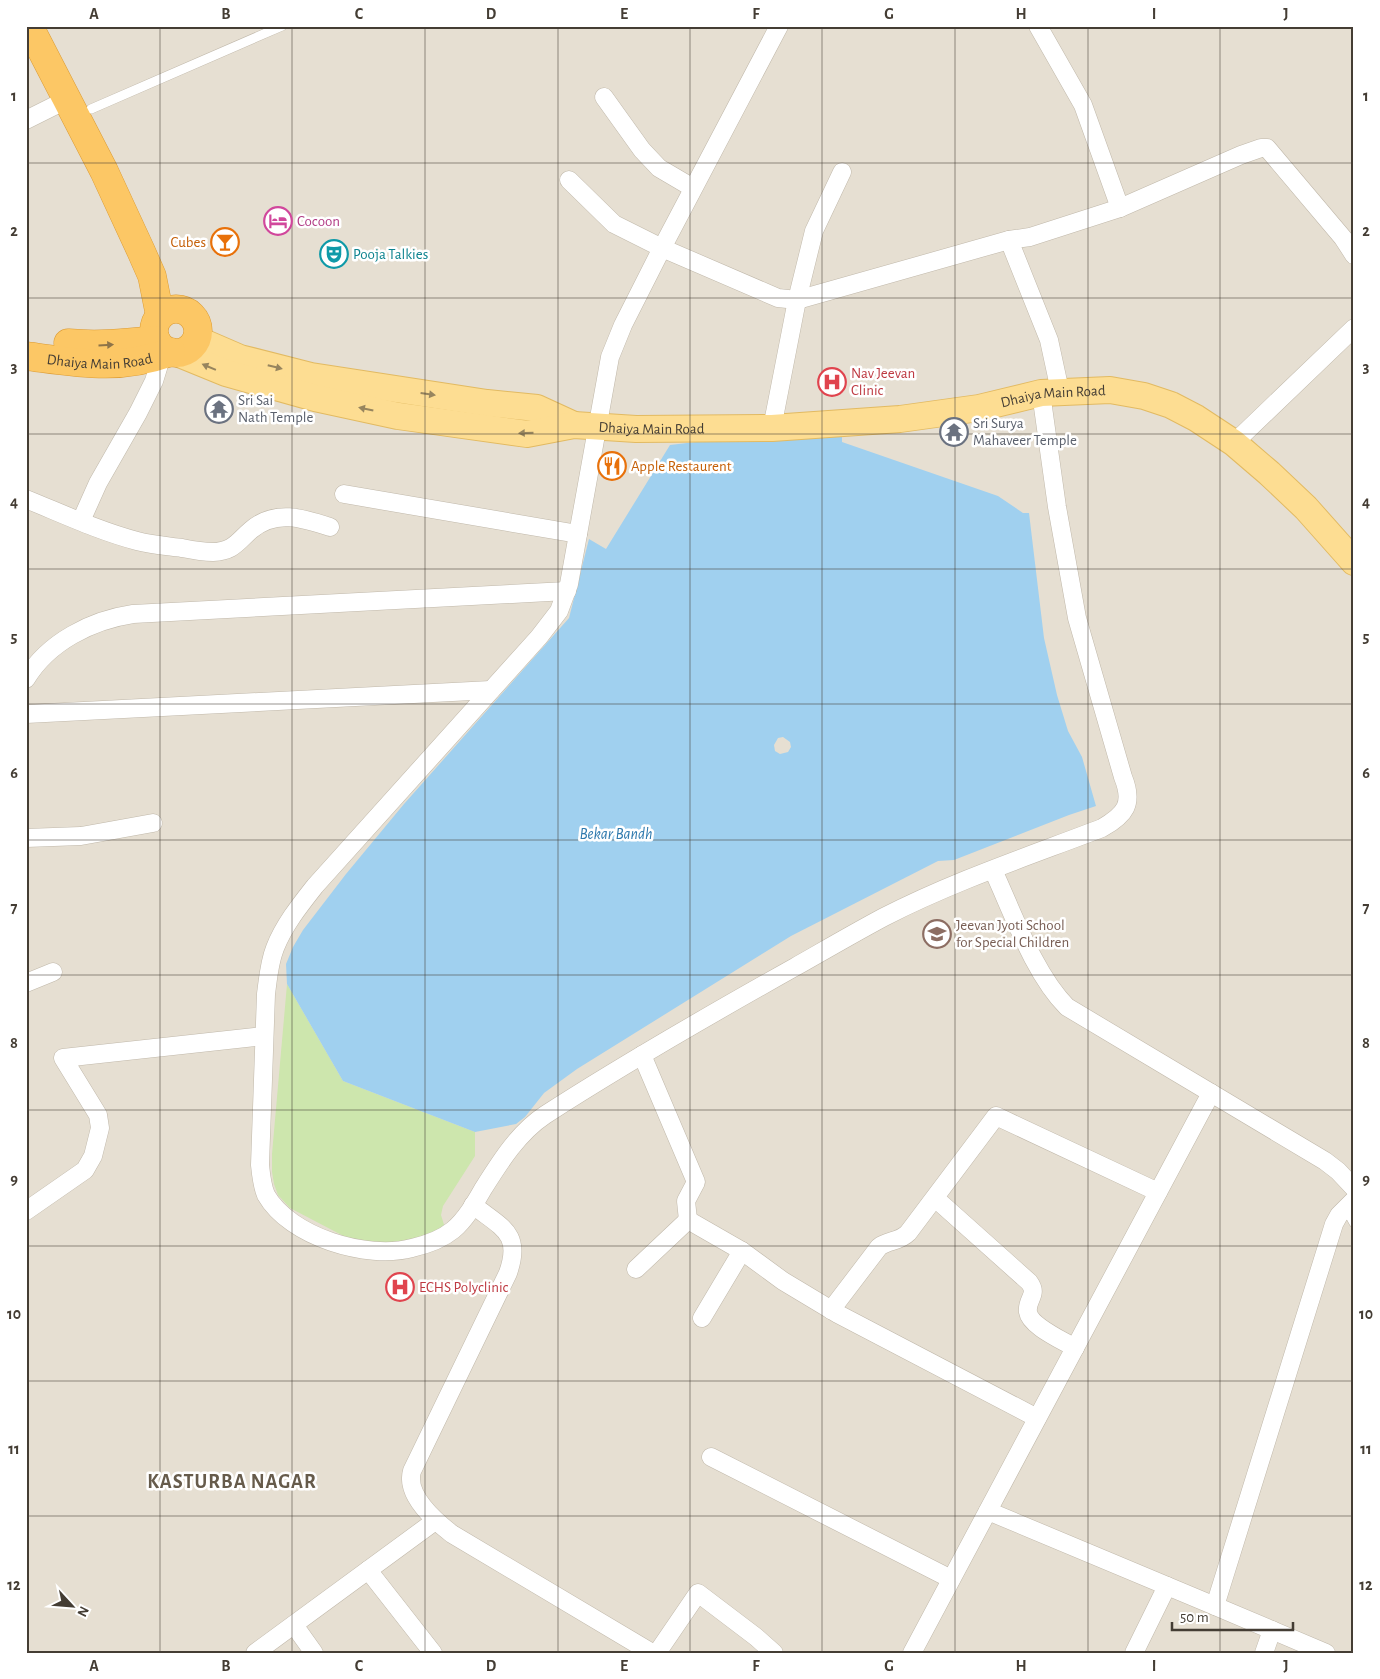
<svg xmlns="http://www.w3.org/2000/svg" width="1380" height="1679" viewBox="0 0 1380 1679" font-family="'Alegreya Sans',sans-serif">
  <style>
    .residential { fill: #e6dfd2 }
    .green { fill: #cde6ad }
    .water { fill: #a0d0ef; fill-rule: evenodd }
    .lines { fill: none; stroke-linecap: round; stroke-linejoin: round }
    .lane-casing { stroke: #c0b8aa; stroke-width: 10 }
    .street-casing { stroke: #c0b8aa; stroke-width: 19 }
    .primary-casing { stroke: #e2ba62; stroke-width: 28 }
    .highway-casing { stroke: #db9b35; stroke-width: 29 }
    .lane { stroke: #fff; stroke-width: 9 }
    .street { stroke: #fff; stroke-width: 18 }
    .primary { stroke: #fddd92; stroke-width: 26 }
    .highway { stroke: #fcc765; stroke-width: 28 }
    .oneway { fill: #8e7448 }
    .oneway2 { fill: #97855e }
    .grid { fill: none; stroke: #443d34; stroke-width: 1; stroke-opacity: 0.55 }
    .labels { text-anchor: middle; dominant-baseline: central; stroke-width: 5; stroke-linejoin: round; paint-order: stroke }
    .hotel-label { font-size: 15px; fill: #b23c85; stroke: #fff; text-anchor: start }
    .food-label { font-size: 15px; fill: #c56008; stroke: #fff; text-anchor: end }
    .culture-label { font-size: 15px; fill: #0d838f; stroke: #fff; text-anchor: start }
    .street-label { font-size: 15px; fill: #443d34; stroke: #fff }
    .health-label { font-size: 15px; fill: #be3a42; stroke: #fff; text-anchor: start }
    .worship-label { font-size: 15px; fill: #5b616d; stroke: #fff; text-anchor: start }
    .education-label { font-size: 15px; fill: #785e54; stroke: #fff; text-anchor: start }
    .water-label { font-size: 16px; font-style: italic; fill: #2f7aae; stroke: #fff }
    .district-label { font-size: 20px; font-weight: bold; letter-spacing: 1px; fill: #665b4b; stroke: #fff }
    .neatline { fill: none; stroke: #443d34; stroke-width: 2 }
    .grid-label { font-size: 16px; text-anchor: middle; font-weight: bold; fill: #443d34 }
  </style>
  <rect width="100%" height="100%" fill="#f2ede4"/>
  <rect class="residential" x="26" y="26" width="1328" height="1627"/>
  <polygon class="green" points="287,984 343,1081 475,1132 475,1156 443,1206 441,1215 445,1228 427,1236 396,1245 355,1242 290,1208 278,1195 274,1184 272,1172 272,1154"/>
  <path class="water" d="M781,432L842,434V442L998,496L1023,513H1029L1044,638L1057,695L1068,731L1082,757L1096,806L1069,815L954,860L938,861L791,936L577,1069L544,1093L525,1117L516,1124L475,1132L343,1081L287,984L286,964L293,947L303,930L346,874L404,804L569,618L589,539L606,549L670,445ZM783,737L790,742L791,747L788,752L780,754L775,751L774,745L778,738Z"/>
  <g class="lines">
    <defs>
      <g id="lane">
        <polyline points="91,109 282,26"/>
        <polyline points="1345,1207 1354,1223"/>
      </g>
      <g id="street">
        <path d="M779,26L662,248L623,325L610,357L569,584L559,611L539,637L315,886C300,905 284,925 275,948C269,963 268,979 266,994L260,1165C261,1175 262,1186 266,1195C290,1237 367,1260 412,1248C425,1245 442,1239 453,1230C466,1219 475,1203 483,1189C500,1162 518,1133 545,1115C627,1062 711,1014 795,967C825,950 854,933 884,917C954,881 1029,856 1102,828C1125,815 1134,804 1123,777L1077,618L1057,507L1041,393"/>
        <polyline points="1038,26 1083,105 1120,208"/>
        <polyline points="604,97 642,150 659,168 693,188"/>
        <polyline points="26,120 68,99"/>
        <polyline points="569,180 614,224 662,248 778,298 797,300 1009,240 1030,237 1120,208 1241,155 1261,148 1267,148 1343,238 1354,255"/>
        <polyline points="1009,240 1049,340 1060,391"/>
        <polyline points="772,428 797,300 814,231 842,172"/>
        <polyline points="1234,443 1354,328"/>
        <polyline points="344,494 578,534"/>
        <path d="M26,499C63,514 99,531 137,541C152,545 167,546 182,548C192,550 203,552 213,552C234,551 237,542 251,530C275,509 303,518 330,527"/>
        <polyline points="81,521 98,483 138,413 154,381 162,355"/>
        <path d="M26,679C48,642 92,620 133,614L567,591"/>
        <polyline points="26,714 491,690"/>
        <polyline points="26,838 81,836 153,823"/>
        <path d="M993,870C1013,913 1034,974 1067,1007L1325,1161L1338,1171L1354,1188"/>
        <polyline points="26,983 53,972"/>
        <polyline points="642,1055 696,1182 686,1201 688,1220"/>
        <path d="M935,1198L1029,1282C1039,1295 1026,1299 1028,1312C1030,1326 1062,1340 1075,1348"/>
        <path d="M473,1205C502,1228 522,1233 508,1273L412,1471C405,1495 435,1521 452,1534L652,1653"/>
        <polyline points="26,1211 85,1170 93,1156 100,1128 98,1115 63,1058 264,1036"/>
        <polyline points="636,1269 688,1220 742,1251 783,1281 838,1314 1037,1418"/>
        <path d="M831,1310L879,1247C888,1240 899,1242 908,1233L996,1116L1158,1192"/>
        <polyline points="702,1318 742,1251"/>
        <polyline points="711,1457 951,1579"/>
        <polyline points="988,1511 1215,1606"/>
        <polyline points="368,1570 433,1653"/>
        <polyline points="294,1625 314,1653"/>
        <polyline points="255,1653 435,1521"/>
        <polyline points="657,1653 698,1593 756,1637 774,1653"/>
        <polyline points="912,1653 1211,1093"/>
        <polyline points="1134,1653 1167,1586"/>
        <polyline points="1264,1653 1272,1630"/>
        <polyline points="1326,1653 1215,1606 1334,1224 1339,1215 1354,1200"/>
      </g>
      <g id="primary">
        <polyline points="196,339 240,358 311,376 487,403 537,408 574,425"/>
        <path id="s1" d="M177,353L226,373L315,398L398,416L527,434L574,425L636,429L772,428L900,419L979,408L1041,393L1110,390L1144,396L1171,405L1196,418L1234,443L1269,473L1306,508L1354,562"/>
      </g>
      <g id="highway">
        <polyline points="29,26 104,171 141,251 152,276 160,316"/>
        <circle cx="176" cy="331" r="22"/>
        <path d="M68,343C98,346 126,343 156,340"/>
        <path id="s2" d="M26,356C80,363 118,371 171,352"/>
      </g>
    </defs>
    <use href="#lane" class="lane-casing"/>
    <use href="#street" class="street-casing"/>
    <use href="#primary" class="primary-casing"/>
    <use href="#highway" class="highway-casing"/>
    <use href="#lane" class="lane"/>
    <use href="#street" class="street"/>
    <use href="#primary" class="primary"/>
    <use href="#highway" class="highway"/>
  </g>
  <defs><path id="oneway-solid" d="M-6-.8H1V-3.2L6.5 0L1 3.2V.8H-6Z" transform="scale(1.25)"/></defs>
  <use class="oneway" href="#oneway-solid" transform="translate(106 345) rotate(-3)"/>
  <g class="oneway2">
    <use href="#oneway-solid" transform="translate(209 367) rotate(-157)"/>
    <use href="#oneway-solid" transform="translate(275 367) rotate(14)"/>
    <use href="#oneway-solid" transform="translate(428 394) rotate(8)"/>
    <use href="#oneway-solid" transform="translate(366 409) rotate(-168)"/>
    <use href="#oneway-solid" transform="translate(526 433) rotate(178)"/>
  </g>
  <path class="grid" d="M160,26V1653M292,26V1653M425,26V1653M558,26V1653M690,26V1653M822,26V1653M955,26V1653M1088,26V1653M1220,26V1653M26,163H1354M26,298H1354M26,434H1354M26,569H1354M26,704H1354M26,840H1354M26,975H1354M26,1110H1354M26,1246H1354M26,1381H1354M26,1516H1354"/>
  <defs>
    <symbol id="hotel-ring" viewBox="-11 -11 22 22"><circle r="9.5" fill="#fff" stroke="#d1479c" stroke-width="1.5"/><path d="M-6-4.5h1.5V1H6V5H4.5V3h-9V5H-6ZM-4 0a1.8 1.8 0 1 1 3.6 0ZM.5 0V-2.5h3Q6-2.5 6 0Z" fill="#d1479c"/></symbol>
    <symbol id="bar-ring" viewBox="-11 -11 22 22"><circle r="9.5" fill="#fff" stroke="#e8710a" stroke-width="1.5"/><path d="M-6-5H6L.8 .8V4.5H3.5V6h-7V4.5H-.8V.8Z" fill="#e8710a"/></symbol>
    <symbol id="theatre-ring" viewBox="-11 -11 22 22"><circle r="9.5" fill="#fff" stroke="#0f9aa8" stroke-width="1.5"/><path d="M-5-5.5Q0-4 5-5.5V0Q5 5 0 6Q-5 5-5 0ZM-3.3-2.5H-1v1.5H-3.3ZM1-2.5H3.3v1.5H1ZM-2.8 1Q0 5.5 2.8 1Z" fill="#0f9aa8"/></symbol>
    <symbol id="hospital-ring" viewBox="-11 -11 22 22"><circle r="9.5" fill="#fff" stroke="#e0444e" stroke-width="1.5"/><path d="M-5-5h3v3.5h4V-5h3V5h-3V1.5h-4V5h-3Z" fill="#e0444e"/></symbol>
    <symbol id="temple-ring" viewBox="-11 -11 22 22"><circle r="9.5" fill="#fff" stroke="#6b7280" stroke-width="1.5"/><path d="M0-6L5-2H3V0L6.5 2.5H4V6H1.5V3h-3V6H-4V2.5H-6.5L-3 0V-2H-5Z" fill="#6b7280"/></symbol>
    <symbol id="restaurant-ring" viewBox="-11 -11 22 22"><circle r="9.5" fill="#fff" stroke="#e8710a" stroke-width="1.5"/><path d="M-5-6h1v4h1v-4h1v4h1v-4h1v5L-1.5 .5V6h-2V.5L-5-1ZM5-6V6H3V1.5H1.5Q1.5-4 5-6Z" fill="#e8710a"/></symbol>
    <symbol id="school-ring" viewBox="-11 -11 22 22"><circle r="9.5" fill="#fff" stroke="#8d6e63" stroke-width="1.5"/><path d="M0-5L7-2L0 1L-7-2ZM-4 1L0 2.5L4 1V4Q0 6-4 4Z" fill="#8d6e63"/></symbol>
  </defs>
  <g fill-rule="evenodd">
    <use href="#hotel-ring" x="262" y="205" width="32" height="32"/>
    <use href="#bar-ring" x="209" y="226" width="32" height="32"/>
    <use href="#theatre-ring" x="318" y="238" width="32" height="32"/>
    <use href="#hospital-ring" x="816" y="366" width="32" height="32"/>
    <use href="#temple-ring" x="203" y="393" width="32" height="32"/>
    <use href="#temple-ring" x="938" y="416" width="32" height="32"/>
    <use href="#restaurant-ring" x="596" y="450" width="32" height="32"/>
    <use href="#school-ring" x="921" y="918" width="32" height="32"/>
    <use href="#hospital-ring" x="384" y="1271" width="32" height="32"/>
  </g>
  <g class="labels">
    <g class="hotel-label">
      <text x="297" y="221">Cocoon</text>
    </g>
    <g class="food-label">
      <text x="206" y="242">Cubes</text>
      <text x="631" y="466" text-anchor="start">Apple Restaurent</text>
    </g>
    <g class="culture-label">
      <text x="353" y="254">Pooja Talkies</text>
    </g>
    <g class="street-label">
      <text stroke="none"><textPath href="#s2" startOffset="74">Dhaiya Main Road</textPath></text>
      <text stroke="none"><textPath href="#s1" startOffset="890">Dhaiya Main Road</textPath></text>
      <text stroke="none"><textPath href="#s1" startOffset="486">Dhaiya Main Road</textPath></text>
    </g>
    <g class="health-label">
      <text x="851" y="373">Nav Jeevan<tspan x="851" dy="17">Clinic</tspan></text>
      <text x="419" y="1287">ECHS Polyclinic</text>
    </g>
    <g class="worship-label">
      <text x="238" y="400">Sri Sai<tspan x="238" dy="17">Nath Temple</tspan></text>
      <text x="973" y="423">Sri Surya<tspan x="973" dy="17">Mahaveer Temple</tspan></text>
    </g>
    <g class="education-label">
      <text x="956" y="925">Jeevan Jyoti School<tspan x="956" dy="17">for Special Children</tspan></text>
    </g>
    <g class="water-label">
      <text x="616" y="834">Bekar Bandh</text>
    </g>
    <g class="district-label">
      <text x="232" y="1482">KASTURBA NAGAR</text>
    </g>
  </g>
  <rect width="1380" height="1679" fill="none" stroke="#ffffff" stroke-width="55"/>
  <g transform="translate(72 1606) rotate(116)" stroke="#ffffff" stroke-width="4" paint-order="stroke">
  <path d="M0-4L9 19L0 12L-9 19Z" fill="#443d34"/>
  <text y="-8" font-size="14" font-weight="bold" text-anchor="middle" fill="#443d34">N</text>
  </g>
  <path d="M1172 1622v8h121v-8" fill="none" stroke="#443d34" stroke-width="2.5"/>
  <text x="1180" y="1622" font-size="15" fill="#443d34" stroke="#ffffff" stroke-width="4" paint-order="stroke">50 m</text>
  <rect x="28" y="28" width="1324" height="1624" class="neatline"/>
  <g class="grid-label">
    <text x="94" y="19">A</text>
    <text x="226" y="19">B</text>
    <text x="359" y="19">C</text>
    <text x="491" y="19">D</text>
    <text x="624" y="19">E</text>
    <text x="756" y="19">F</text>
    <text x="889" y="19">G</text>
    <text x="1021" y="19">H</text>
    <text x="1154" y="19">I</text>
    <text x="1286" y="19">J</text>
    <text x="14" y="101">1</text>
    <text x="1366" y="101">1</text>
    <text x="14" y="236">2</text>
    <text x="1366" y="236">2</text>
    <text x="14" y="372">3</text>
    <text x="1366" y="372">3</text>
    <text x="14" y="507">4</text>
    <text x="1366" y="507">4</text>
    <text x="14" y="642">5</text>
    <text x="1366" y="642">5</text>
    <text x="14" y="778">6</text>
    <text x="1366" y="778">6</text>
    <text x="14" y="913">7</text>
    <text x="1366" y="913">7</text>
    <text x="14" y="1048">8</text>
    <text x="1366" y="1048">8</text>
    <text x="14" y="1184">9</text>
    <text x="1366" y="1184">9</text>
    <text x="14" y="1319">10</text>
    <text x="1366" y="1319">10</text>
    <text x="14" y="1454">11</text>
    <text x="1366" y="1454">11</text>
    <text x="14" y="1590">12</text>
    <text x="1366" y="1590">12</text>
    <text x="94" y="1671">A</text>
    <text x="226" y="1671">B</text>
    <text x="359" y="1671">C</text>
    <text x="491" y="1671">D</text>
    <text x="624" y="1671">E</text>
    <text x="756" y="1671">F</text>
    <text x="889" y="1671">G</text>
    <text x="1021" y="1671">H</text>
    <text x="1154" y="1671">I</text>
    <text x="1286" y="1671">J</text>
  </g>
</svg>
